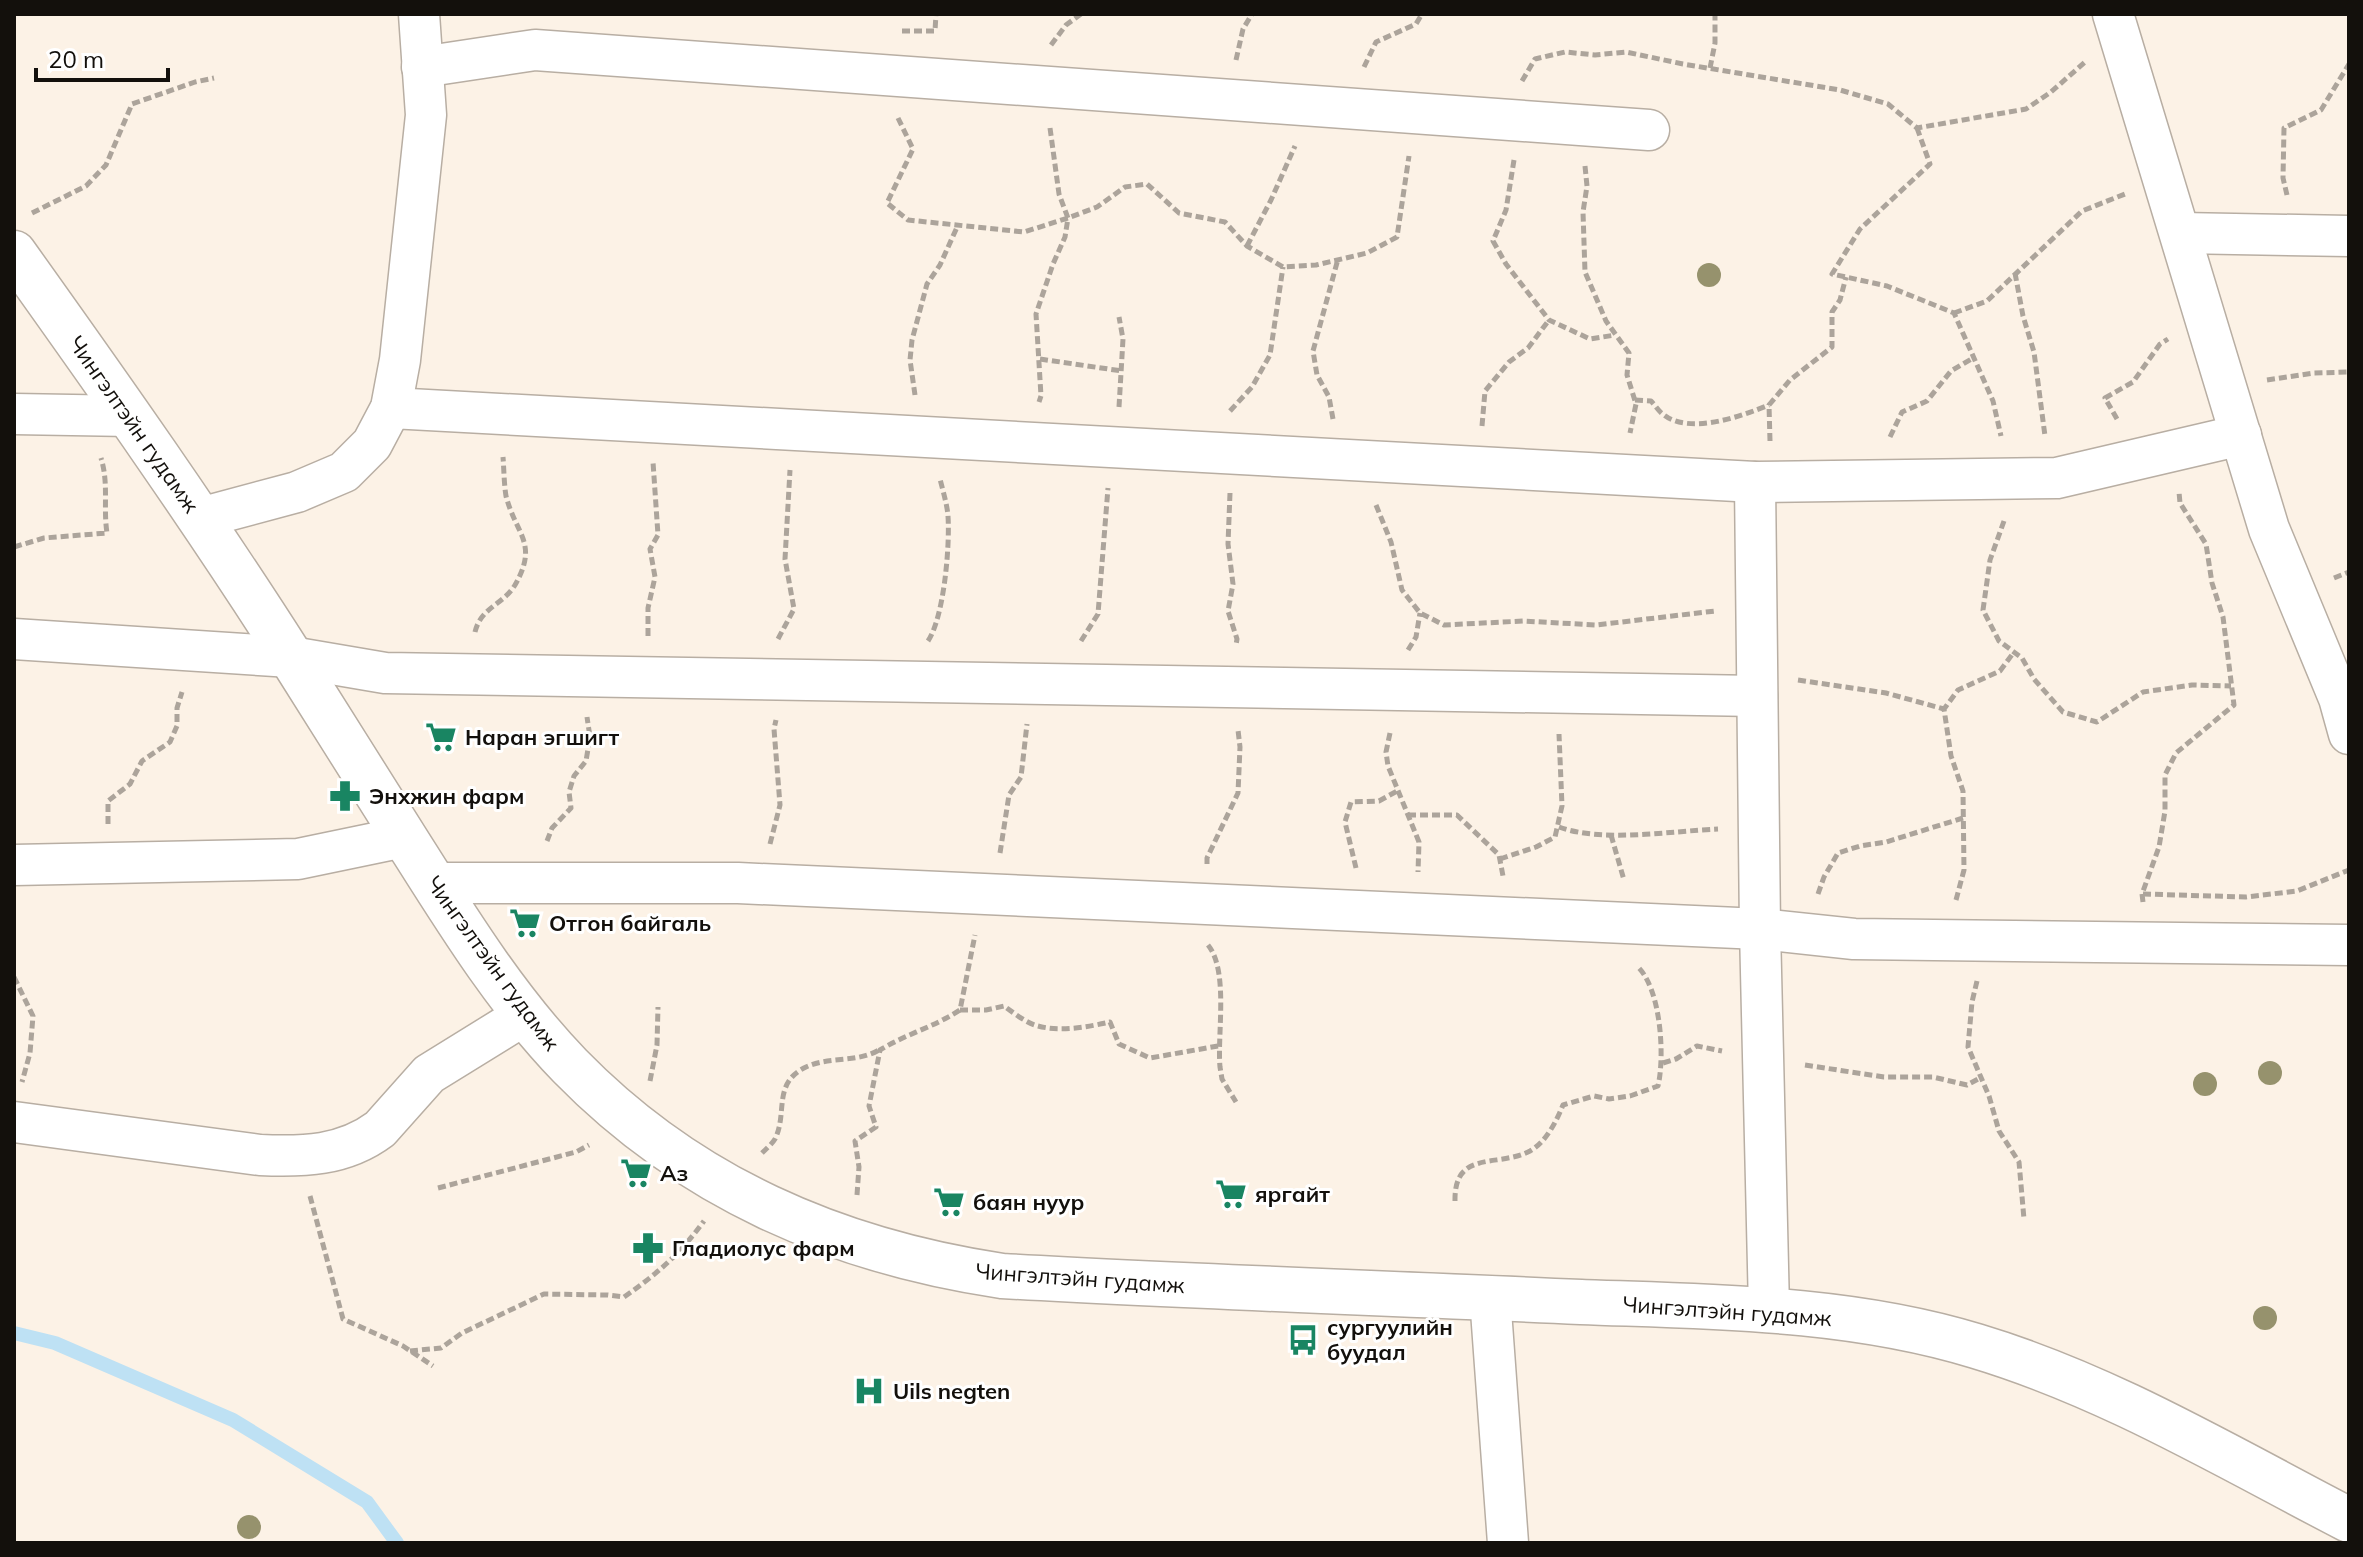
<svg xmlns="http://www.w3.org/2000/svg" width="2363" height="1557" viewBox="0 0 2363 1557" font-family="Mulish,sans-serif">
  <style>
    .lines { fill: none; stroke-linecap: round; stroke-linejoin: round }
    .stream { stroke: #bee1f4; stroke-width: 14 }
    .street-casing { stroke: #b8aea3; stroke-width: 43 }
    .secondary-casing { stroke: #b8aea3; stroke-width: 47 }
    .path { stroke: #aca49b; stroke-width: 5; stroke-dasharray: 8 4; stroke-linecap: butt }
    .street { stroke: #fff; stroke-width: 40 }
    .secondary { stroke: #fff; stroke-width: 44 }
    .tree { fill: #96926d }
    .labels { text-anchor: middle; dominant-baseline: central; stroke-width: 6; stroke-linejoin: round; paint-order: stroke }
    .street-label { font-size: 22px; fill: #13100c; stroke: #fff }
    .poi-label { font-size: 22px; font-weight: bold; fill: #13100c; stroke: #fff; text-anchor: start }
  </style>
  <rect width="100%" height="100%" fill="#fcf2e6"/>
  <g class="lines">
    <polyline class="stream" points="14,1333 55,1343 233,1420 367,1502 397,1543"/>
    <defs>
      <g id="street">
        <polyline points="2113,14 2269,529 2339,698 2349,734"/>
        <polyline points="422,67 535,50 1649,130"/>
        <polyline points="2181,233 2349,236"/>
        <polyline points="391,408 1755,482 2057,478 2241,435"/>
        <polyline points="14,414 130,416"/>
        <polyline points="1755,482 1760,929 1769,1309"/>
        <polyline points="200,518 297,492 344,472 372,444 391,408 400,360 426,115 419,14"/>
        <polyline points="14,639 291,657 385,673 1757,696"/>
        <polyline points="14,865 298,859 404,837"/>
        <polyline points="432,883 738,883 1760,929 1854,939 2349,945"/>
        <path d="M14,1122L260,1155C303,1157 344,1156 380,1129L429,1074L526,1014"/>
        <polyline points="1490,1297 1508,1543"/>
      </g>
      <path id="secondary" d="M14,253C109,386 203,519 291,657C329,717 367,778 405,838C455,917 505,999 570,1066C689,1188 836,1251 1002,1276C1195,1287 1388,1293 1581,1302C1713,1307 1849,1307 1976,1346C2109,1386 2227,1457 2349,1520"/>
    </defs>
    <use href="#street" class="street-casing"/>
    <use href="#secondary" class="secondary-casing"/>
    <g class="path">
      <polyline points="902,31 935,31 936,14"/>
      <polyline points="1051,45 1066,25 1081,14"/>
      <polyline points="1236,60 1243,29 1252,14"/>
      <polyline points="1364,67 1376,42 1416,24 1422,14"/>
      <polyline points="1710,68 1715,43 1715,14"/>
      <polyline points="1522,81 1535,59 1565,52 1595,55 1626,52 1683,64 1840,90 1888,104 1917,128 2026,109 2051,92 2085,62"/>
      <polyline points="898,118 913,149 887,203 908,220 1024,232 1068,218 1065,237 1053,264 1036,314 1041,396 1039,402"/>
      <polyline points="1050,128 1059,194 1068,218 1097,207 1125,187 1147,184 1179,213 1225,222 1247,246 1283,267 1316,265 1367,253 1397,237 1409,156"/>
      <polyline points="1917,128 1930,164 1860,229 1832,274 1887,286 1954,313 1993,401 2001,436"/>
      <polyline points="1514,160 1506,210 1493,241 1506,264 1549,320 1590,339 1615,335"/>
      <polyline points="1585,166 1587,186 1583,212 1585,272 1606,321 1629,353 1627,375 1636,404 1630,433"/>
      <polyline points="2287,195 2283,178 2284,128 2321,110 2349,64"/>
      <polyline points="32,213 86,186 106,165 132,104 195,82 214,78"/>
      <polyline points="1247,246 1271,200 1295,146"/>
      <polyline points="2015,273 2023,316 2034,352 2045,436"/>
      <polyline points="1954,313 1987,301 2082,211 2125,194"/>
      <polyline points="1040,359 1122,371"/>
      <polyline points="2267,380 2314,373 2349,372"/>
      <polyline points="915,395 910,360 912,340 927,284 940,265 958,225"/>
      <path d="M1635,400L1651,401C1655,405 1659,412 1664,415C1690,435 1742,416 1769,405"/>
      <polyline points="1119,407 1123,339 1119,317"/>
      <polyline points="1230,411 1252,387 1270,355 1283,267"/>
      <polyline points="1333,419 1329,397 1317,375 1313,351 1338,259"/>
      <polyline points="2117,419 2105,398 2133,382 2160,344 2168,339"/>
      <polyline points="1482,426 1485,391 1509,362 1528,348 1549,320"/>
      <polyline points="1890,437 1902,412 1927,401 1951,371 1973,358"/>
      <polyline points="1770,441 1769,405 1790,380 1832,347 1832,312 1840,300 1846,277"/>
      <polyline points="1230,493 1228,544 1233,584 1228,611 1237,639 1236,645"/>
      <polyline points="1376,505 1391,542 1402,590 1420,613 1444,625 1523,621 1596,625 1715,611"/>
      <polyline points="2004,521 1990,560 1983,610 1999,641 2022,658 2034,679 2063,712 2097,722 2143,692 2192,685 2231,686"/>
      <path d="M14,547L44,538L107,533C103,507 109,484 101,458"/>
      <polyline points="2334,578 2349,572"/>
      <path d="M475,632C481,607 503,605 515,585C539,543 516,535 506,496C504,484 504,470 503,457"/>
      <polyline points="648,636 648,608 655,577 650,549 658,535 653,462"/>
      <polyline points="778,639 794,609 785,559 790,470"/>
      <path d="M928,641C944,617 950,546 948,516C947,504 943,491 940,479"/>
      <polyline points="1081,641 1098,614 1108,488"/>
      <polyline points="1408,650 1416,637 1420,613"/>
      <polyline points="1798,680 1886,693 1944,709"/>
      <polyline points="1390,733 1386,752 1388,766 1419,842 1418,872"/>
      <polyline points="1408,815 1457,815 1499,855 1503,876"/>
      <polyline points="108,824 108,801 130,784 142,761 170,742 177,726 177,708 182,692"/>
      <path d="M1559,827C1602,843 1671,831 1718,829"/>
      <polyline points="1611,835 1624,880"/>
      <polyline points="547,841 552,828 571,808 569,792 574,776 586,761 590,737 587,717"/>
      <polyline points="770,844 780,805 774,729 776,720"/>
      <polyline points="1000,853 1009,795 1021,777 1027,724"/>
      <polyline points="1500,859 1536,847 1555,837 1562,806 1559,734"/>
      <polyline points="1207,864 1207,858 1238,793 1240,747 1238,730"/>
      <polyline points="1356,868 1345,822 1351,802 1379,801 1399,790"/>
      <polyline points="1818,894 1824,877 1838,853 1860,846 1886,842 1963,818"/>
      <polyline points="2143,894 2246,897 2297,891 2349,870"/>
      <polyline points="1956,900 1964,870 1963,791 1951,756 1944,709 1958,690 2000,671 2014,652"/>
      <polyline points="2143,902 2142,894 2159,847 2165,811 2165,775 2176,753 2234,705 2223,617 2212,583 2206,544 2180,503 2179,492"/>
      <path d="M1208,945C1229,971 1217,1034 1220,1067L1222,1079L1236,1102"/>
      <polyline points="14,977 33,1016 30,1053 22,1082"/>
      <polyline points="1977,981 1972,1002 1968,1047 1989,1096 1999,1131 2019,1162 2024,1219"/>
      <path d="M960,1010H986L1004,1006C1014,1013 1026,1023 1038,1026C1060,1032 1088,1027 1110,1022L1119,1044L1150,1058L1218,1046"/>
      <polyline points="1663,1063 1676,1059 1697,1046 1722,1051"/>
      <polyline points="1805,1065 1884,1077 1933,1077 1967,1085 1980,1078"/>
      <polyline points="650,1081 657,1045 658,1007"/>
      <path d="M762,1153C766,1149 772,1144 775,1139C788,1113 772,1083 806,1067C830,1056 857,1063 879,1050"/>
      <polyline points="438,1188 576,1152 589,1145"/>
      <path d="M857,1195L859,1167L855,1141L876,1127L869,1106L880,1050C906,1034 934,1027 960,1010L975,935"/>
      <polyline points="310,1196 343,1319 403,1346 433,1366"/>
      <path d="M1455,1201C1454,1149 1498,1168 1530,1151C1546,1142 1556,1122 1563,1105L1594,1096L1609,1099L1630,1096L1658,1086C1665,1056 1661,988 1637,966"/>
      <path d="M410,1351L441,1348L462,1333L544,1294L608,1295L624,1297C657,1274 680,1254 704,1221"/>
    </g>
    <use href="#street" class="street"/>
    <use href="#secondary" class="secondary"/>
  </g>
  <g class="tree">
    <circle cx="1709" cy="275" r="12"/>
    <circle cx="2270" cy="1073" r="12"/>
    <circle cx="2205" cy="1084" r="12"/>
    <circle cx="2265" cy="1318" r="12"/>
    <circle cx="249" cy="1527" r="12"/>
  </g>
  <defs>
    <symbol id="supermarket-bare" viewBox="-9 -9 18 18"><path d="M-6-5.5h2.5l.6 2H6L4.5 2H-2.5L-4.4-4H-6ZM-1.5 3.2a1.3 1.3 0 1 0 .1 0ZM3 3.2a1.3 1.3 0 1 0 .1 0Z" fill="#198562" stroke="#fff" stroke-width="2.5" paint-order="stroke"/></symbol>
    <symbol id="pharmacy-bare" viewBox="-9 -9 18 18"><path d="M-2-6h4v4h4v4h-4v4h-4v-4h-4v-4h4Z" fill="#198562" stroke="#fff" stroke-width="2.5" paint-order="stroke"/></symbol>
    <symbol id="bus-bare" viewBox="-9 -9 18 18"><path d="M-5-6H5V4H4V6H2V4H-2V6H-4V4H-5ZM-3.5-4V0h7V-4ZM-3.5 1.2v1.5H-2V1.2ZM2 1.2v1.5H3.5V1.2Z" fill="#198562" stroke="#fff" stroke-width="2.5" paint-order="stroke"/></symbol>
    <symbol id="hospital-bare" viewBox="-9 -9 18 18"><path d="M-5-5h3v3.5h4V-5h3V5h-3V1.5h-4V5h-3Z" fill="#198562" stroke="#fff" stroke-width="2.5" paint-order="stroke"/></symbol>
  </defs>
  <g fill-rule="evenodd">
    <use href="#supermarket-bare" x="419" y="715" width="44" height="44"/>
    <use href="#pharmacy-bare" x="323" y="774" width="44" height="44"/>
    <use href="#supermarket-bare" x="503" y="901" width="44" height="44"/>
    <use href="#supermarket-bare" x="614" y="1151" width="44" height="44"/>
    <use href="#supermarket-bare" x="1209" y="1172" width="44" height="44"/>
    <use href="#supermarket-bare" x="927" y="1180" width="44" height="44"/>
    <use href="#pharmacy-bare" x="626" y="1226" width="44" height="44"/>
    <use href="#bus-bare" x="1281" y="1318" width="44" height="44"/>
    <use href="#hospital-bare" x="847" y="1369" width="44" height="44"/>
  </g>
  <g class="labels">
    <g class="street-label">
      <text transform="translate(134 424) rotate(55)">Чингэлтэйн гудамж</text>
      <text transform="translate(493 963) rotate(54)">Чингэлтэйн гудамж</text>
      <text transform="translate(1080 1278) rotate(4)">Чингэлтэйн гудамж</text>
      <text transform="translate(1727 1311) rotate(4)">Чингэлтэйн гудамж</text>
    </g>
    <g class="poi-label">
      <text x="465" y="737">Наран эгшигт</text>
      <text x="369" y="796">Энхжин фарм</text>
      <text x="549" y="923">Отгон байгаль</text>
      <text x="660" y="1173">Аз</text>
      <text x="1255" y="1194">яргайт</text>
      <text x="973" y="1202">баян нуур</text>
      <text x="672" y="1248">Гладиолус фарм</text>
      <text x="1327" y="1327">сургуулийн<tspan x="1327" dy="25">буудал</tspan></text>
      <text x="893" y="1391">Uils negten</text>
    </g>
  </g>
  <rect width="2363" height="1557" fill="none" stroke="#13100c" stroke-width="32"/>
  <path d="M36 68v12h132v-12" fill="none" stroke="#13100c" stroke-width="4"/>
  <text x="48" y="68" font-size="24" fill="#13100c" stroke="#ffffff" stroke-width="6" paint-order="stroke">20 m</text>
</svg>
